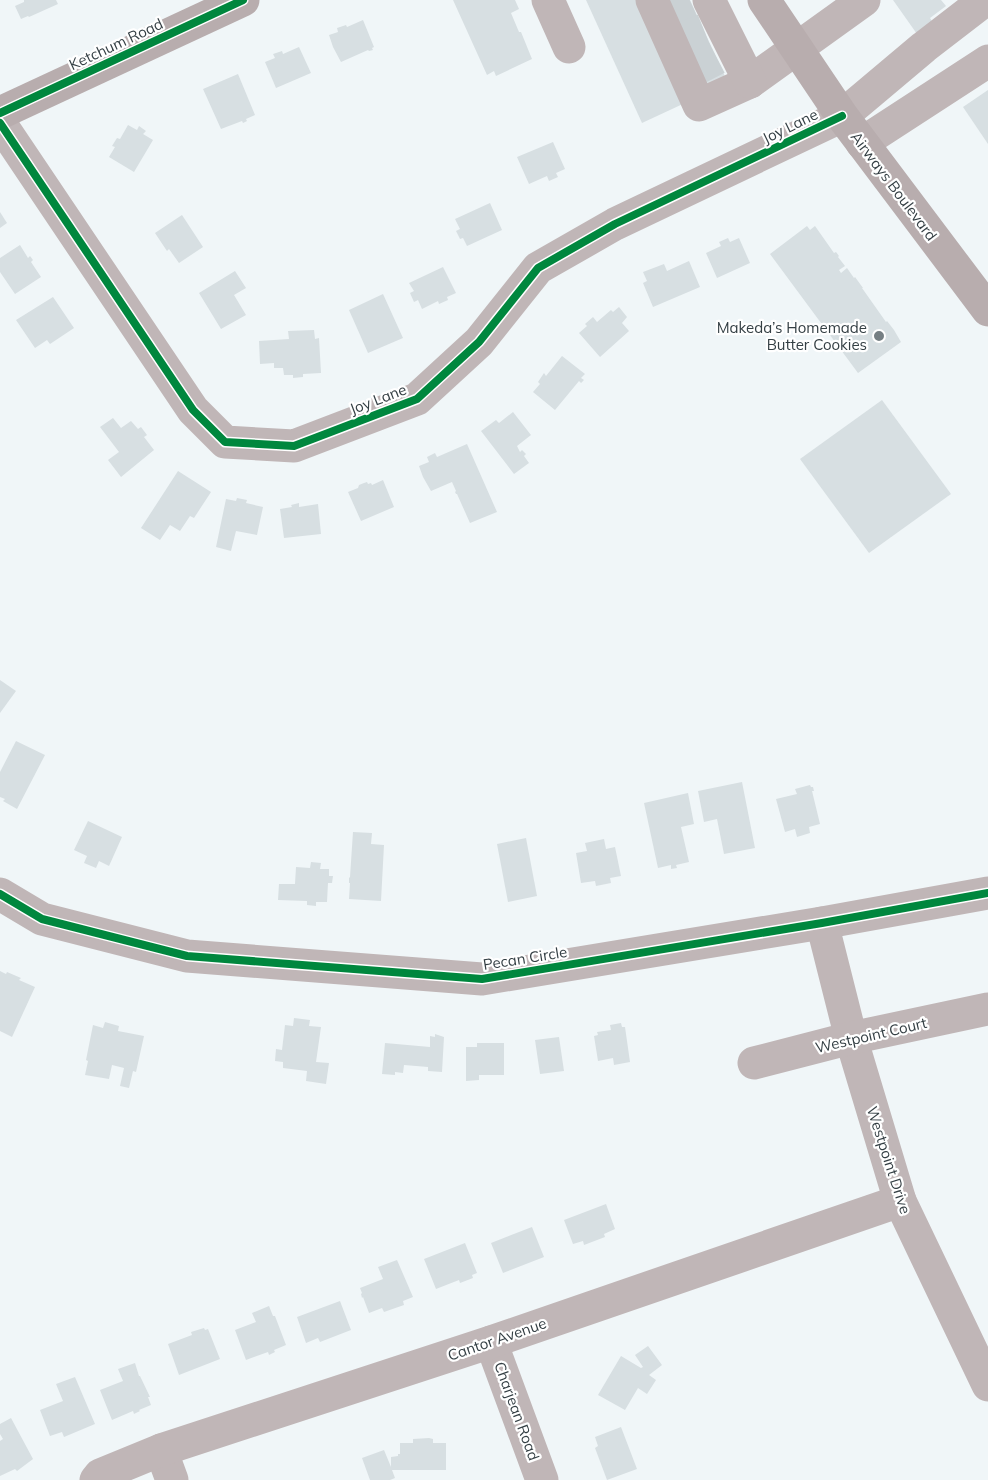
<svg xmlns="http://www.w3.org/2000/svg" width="988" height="1480" viewBox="0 0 988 1480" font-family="Mulish,sans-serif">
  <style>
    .building { fill: #d7dfe2 }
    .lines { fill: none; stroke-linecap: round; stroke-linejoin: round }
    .minor-tunnel { stroke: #cad1d4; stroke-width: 33; stroke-dasharray: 33 16; stroke-linecap: butt }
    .minor { stroke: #c0b6b7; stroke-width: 33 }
    .major { stroke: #b8adae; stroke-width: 33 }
    .cycleway-casing { stroke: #fff; stroke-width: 11 }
    .cycleway { stroke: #00873e; stroke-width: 8 }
    .poi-dot { fill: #767f83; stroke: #fff; stroke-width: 2 }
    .labels { text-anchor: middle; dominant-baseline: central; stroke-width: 4.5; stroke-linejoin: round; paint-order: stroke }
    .street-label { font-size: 15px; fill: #343f44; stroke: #fff }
    .poi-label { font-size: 15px; fill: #343f44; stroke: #fff; text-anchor: end }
  </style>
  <rect width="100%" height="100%" fill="#f0f6f8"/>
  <g class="building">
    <polygon points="24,0 56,0 58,4 29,17 28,16 21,19 15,6 24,2"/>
    <polygon points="453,0 515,0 519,9 511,13 519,32 521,32 532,59 496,76 494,71 487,75"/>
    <polygon points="586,0 639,0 685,103 642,123"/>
    <polygon points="660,0 690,0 728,83 704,95"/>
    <polygon points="893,0 941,0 946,6 930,18 933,23 917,34"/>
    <polygon points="363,20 374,47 372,48 373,50 369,51 368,50 341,62 333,47 329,35 338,32 337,28 346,25 347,27"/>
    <polygon points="299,47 311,73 276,88 265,62 275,58 273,54 282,51 283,54"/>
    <polygon points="238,74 255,115 246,119 247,121 243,123 242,121 221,129 203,89"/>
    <polygon points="988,90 988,144 963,107"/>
    <polygon points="128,125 137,130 139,126 146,131 143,134 153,140 134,172 109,157 115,147 112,146 117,138 120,139"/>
    <polygon points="553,142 565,169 556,173 558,177 549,181 547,176 529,184 517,157"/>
    <polygon points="490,203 502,230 467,246 463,238 460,239 456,231 460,229 455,219"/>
    <polygon points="0,212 7,223 0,228"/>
    <polygon points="182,215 203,247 179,263 169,249 167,251 155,233"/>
    <polygon points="807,226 810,230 815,226 834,253 836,252 839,256 838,257 845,266 839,270 841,273 847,268 854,278 855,277 863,288 862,288 886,322 887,321 894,330 901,342 858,373 770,254"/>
    <polygon points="728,238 730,242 739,238 750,263 717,278 706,253 721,246 719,242"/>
    <polygon points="20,245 28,258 30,256 33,260 31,262 41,277 15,294 0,272 0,258"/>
    <polygon points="689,261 700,287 653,307 643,283 647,281 643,272 664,264 667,271"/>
    <polygon points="443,267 456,293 447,297 448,300 439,304 438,301 422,309 418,300 414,302 410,293 414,291 409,283"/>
    <polygon points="235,271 246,288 234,295 246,315 221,329 199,293"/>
    <polygon points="383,294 403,338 368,353 349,310"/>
    <polygon points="53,297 74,328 50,344 47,340 35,348 16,320"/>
    <polygon points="619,307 627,317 622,323 629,331 600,357 579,333 587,326 585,324 593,317 597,322 611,310 613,312"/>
    <polygon points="314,330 315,339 319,338 321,373 303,374 303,377 293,378 293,375 284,375 283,368 274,368 274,363 260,364 259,341 289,339 288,331"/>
    <polygon points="562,356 585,374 581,378 584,380 581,383 579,381 555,410 533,392 540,384 538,382 544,373 546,376"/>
    <polygon points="882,400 951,494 869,553 800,459"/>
    <polygon points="513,412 531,435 517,446 520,452 522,450 526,454 524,456 529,463 514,474 481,431 496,420 499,423"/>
    <polygon points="113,418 121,428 131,421 138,429 141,427 147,435 144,437 154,450 121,477 108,460 119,452 100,427"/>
    <polygon points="467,444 497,512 470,523 457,494 456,494 455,492 456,491 452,482 431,491 423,477 419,466 429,462 427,457 435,453 437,457"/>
    <polygon points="178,471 211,492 194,518 190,516 180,531 170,525 160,540 141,528"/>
    <polygon points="383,480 394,507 361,521 348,492 358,488 359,485 364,483 367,482 368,484 371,483 372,485"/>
    <polygon points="237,498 247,500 246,503 263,507 257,535 236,531 231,551 216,547 226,499 236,501"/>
    <polygon points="299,503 299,507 318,504 321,534 284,538 280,509 292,507 291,505"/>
    <polygon points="0,680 16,691 0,713"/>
    <polygon points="16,741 45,755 17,809 3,801 5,799 0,797 0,772"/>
    <polygon points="742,782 755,848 724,854 717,819 704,822 698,791"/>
    <polygon points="810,785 811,787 813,787 814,791 812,791 820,824 809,827 810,833 797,837 795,829 785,832 776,799 797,794 795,789"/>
    <polygon points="688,793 694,824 681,827 689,862 676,865 677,868 671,869 671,865 658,868 644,803"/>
    <polygon points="88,821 122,837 109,866 99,861 96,868 84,863 87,856 74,850"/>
    <polygon points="353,832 372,833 371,844 384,845 381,901 349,899 350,883 349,883 349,878 350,877"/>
    <polygon points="526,838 537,896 508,902 497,844"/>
    <polygon points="604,839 606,849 615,847 621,876 610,878 611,883 596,886 595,881 581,883 576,853 587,851 585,843"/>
    <polygon points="311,862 321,863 320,869 329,869 329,876 333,876 332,883 328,883 327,902 316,902 316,906 307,905 307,901 278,900 279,884 295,884 296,867 310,868"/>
    <polygon points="0,971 6,974 7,972 21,978 19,980 35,987 12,1037 0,1031"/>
    <polygon points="294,1018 310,1020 309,1026 321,1027 316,1062 329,1063 326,1084 306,1081 307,1071 283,1068 283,1062 275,1061 276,1049 282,1050 285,1025 293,1026"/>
    <polygon points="105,1022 119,1026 118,1031 144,1036 136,1072 133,1071 129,1088 120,1086 124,1068 112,1065 109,1079 85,1075 88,1061 86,1060 93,1025 103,1028"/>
    <polygon points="621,1023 622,1027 625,1027 630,1062 614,1065 613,1058 598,1061 594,1036 598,1035 597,1032 611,1030 610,1025"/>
    <polygon points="435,1034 444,1037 442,1072 428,1071 428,1067 404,1065 403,1073 395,1072 395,1075 382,1074 385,1043 430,1047 430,1036 435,1037"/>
    <polygon points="559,1037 564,1071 540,1074 535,1040"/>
    <polygon points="477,1043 504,1043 504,1075 479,1075 479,1080 466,1081 466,1047 477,1047"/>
    <polygon points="606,1204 615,1229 604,1234 605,1237 584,1245 583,1241 573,1244 564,1220"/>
    <polygon points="532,1227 544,1257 503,1273 491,1243"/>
    <polygon points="465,1243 477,1273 472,1275 473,1278 460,1283 459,1280 436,1289 424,1259"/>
    <polygon points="397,1260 413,1297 403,1301 404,1305 384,1312 382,1308 369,1313 363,1297 362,1298 361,1294 362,1293 360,1288 383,1279 378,1267"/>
    <polygon points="340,1301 351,1330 320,1342 318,1338 306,1343 297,1317"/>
    <polygon points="269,1306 273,1316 275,1316 286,1345 274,1350 275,1352 269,1355 268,1352 246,1360 235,1330 256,1322 252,1313"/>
    <polygon points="204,1328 205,1330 208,1329 220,1359 179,1375 168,1344 192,1335 191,1332"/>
    <polygon points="648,1346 662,1365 649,1375 656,1380 647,1394 638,1388 625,1410 598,1395 621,1356 641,1368 643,1367 635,1355"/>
    <polygon points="135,1363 139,1376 140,1376 150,1397 148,1397 151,1405 139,1410 140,1411 134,1414 133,1411 112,1420 100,1390 123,1381 118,1369"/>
    <polygon points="75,1377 95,1424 64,1437 62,1432 50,1436 40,1410 63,1401 56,1384"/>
    <polygon points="11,1418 33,1459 17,1471 15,1469 0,1476 0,1441 3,1439 0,1434 0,1424"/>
    <polygon points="621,1427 637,1469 607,1480 595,1448 598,1446 595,1437"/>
    <polygon points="429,1438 433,1439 433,1443 446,1443 446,1470 392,1470 395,1478 390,1480 370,1480 362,1458 384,1450 391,1467 391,1457 398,1456 398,1454 400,1454 400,1443 413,1443 413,1439"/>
  </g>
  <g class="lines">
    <g class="minor-tunnel">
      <polyline points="667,14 691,3"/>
      <polyline points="679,40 704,30"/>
      <polyline points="692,71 717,58"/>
    </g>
    <g class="minor">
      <polyline points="548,0 569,47"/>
      <polyline points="652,0 699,105 750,82 864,0"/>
      <polyline points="709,0 750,82"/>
      <polyline points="0,123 193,410 225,442 294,446 417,399 479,342 538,268 615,224 842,116 924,47 985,0"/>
      <polyline points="862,143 988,61"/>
      <polyline points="0,894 42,919 187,956 482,979 822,923 988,893"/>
      <polyline points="822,923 851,1038 900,1201 988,1385"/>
      <polyline points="754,1063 851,1038 988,1009"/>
      <polyline points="491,1342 542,1480"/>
      <polyline points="161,1450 172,1480"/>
      <polyline points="96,1480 100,1475 161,1450 491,1342 900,1201"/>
    </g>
    <g class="major">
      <polyline points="764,0 842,116 988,310"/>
      <polyline points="0,113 243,0"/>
    </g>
    <defs>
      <g id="cycleway">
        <polyline points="0,113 243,0"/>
        <polyline points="0,123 193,410 225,442 294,446 417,399 479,342 538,268 615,224 842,116"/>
        <polyline points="0,894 42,919 187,956 482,979 822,923 988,893"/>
      </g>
    </defs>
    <use href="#cycleway" class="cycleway-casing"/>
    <use href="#cycleway" class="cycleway"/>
  </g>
  <circle class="poi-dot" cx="879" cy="336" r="6"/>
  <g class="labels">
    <g class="street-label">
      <text transform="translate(116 44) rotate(-25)">Ketchum Road</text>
      <text transform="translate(790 126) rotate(-26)">Joy Lane</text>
      <text transform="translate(894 186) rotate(53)">Airways Boulevard</text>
      <text transform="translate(378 399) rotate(-21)">Joy Lane</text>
      <text transform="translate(525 958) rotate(-9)">Pecan Circle</text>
      <text transform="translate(871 1035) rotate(-13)">Westpoint Court</text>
      <text transform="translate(889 1160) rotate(72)">Westpoint Drive</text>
      <text transform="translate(497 1339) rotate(-19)">Cantor Avenue</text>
      <text transform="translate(517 1411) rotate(70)">Charjean Road</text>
    </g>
    <g class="poi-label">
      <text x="867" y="327">Makeda’s Homemade<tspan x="867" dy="17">Butter Cookies</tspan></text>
    </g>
  </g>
</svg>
